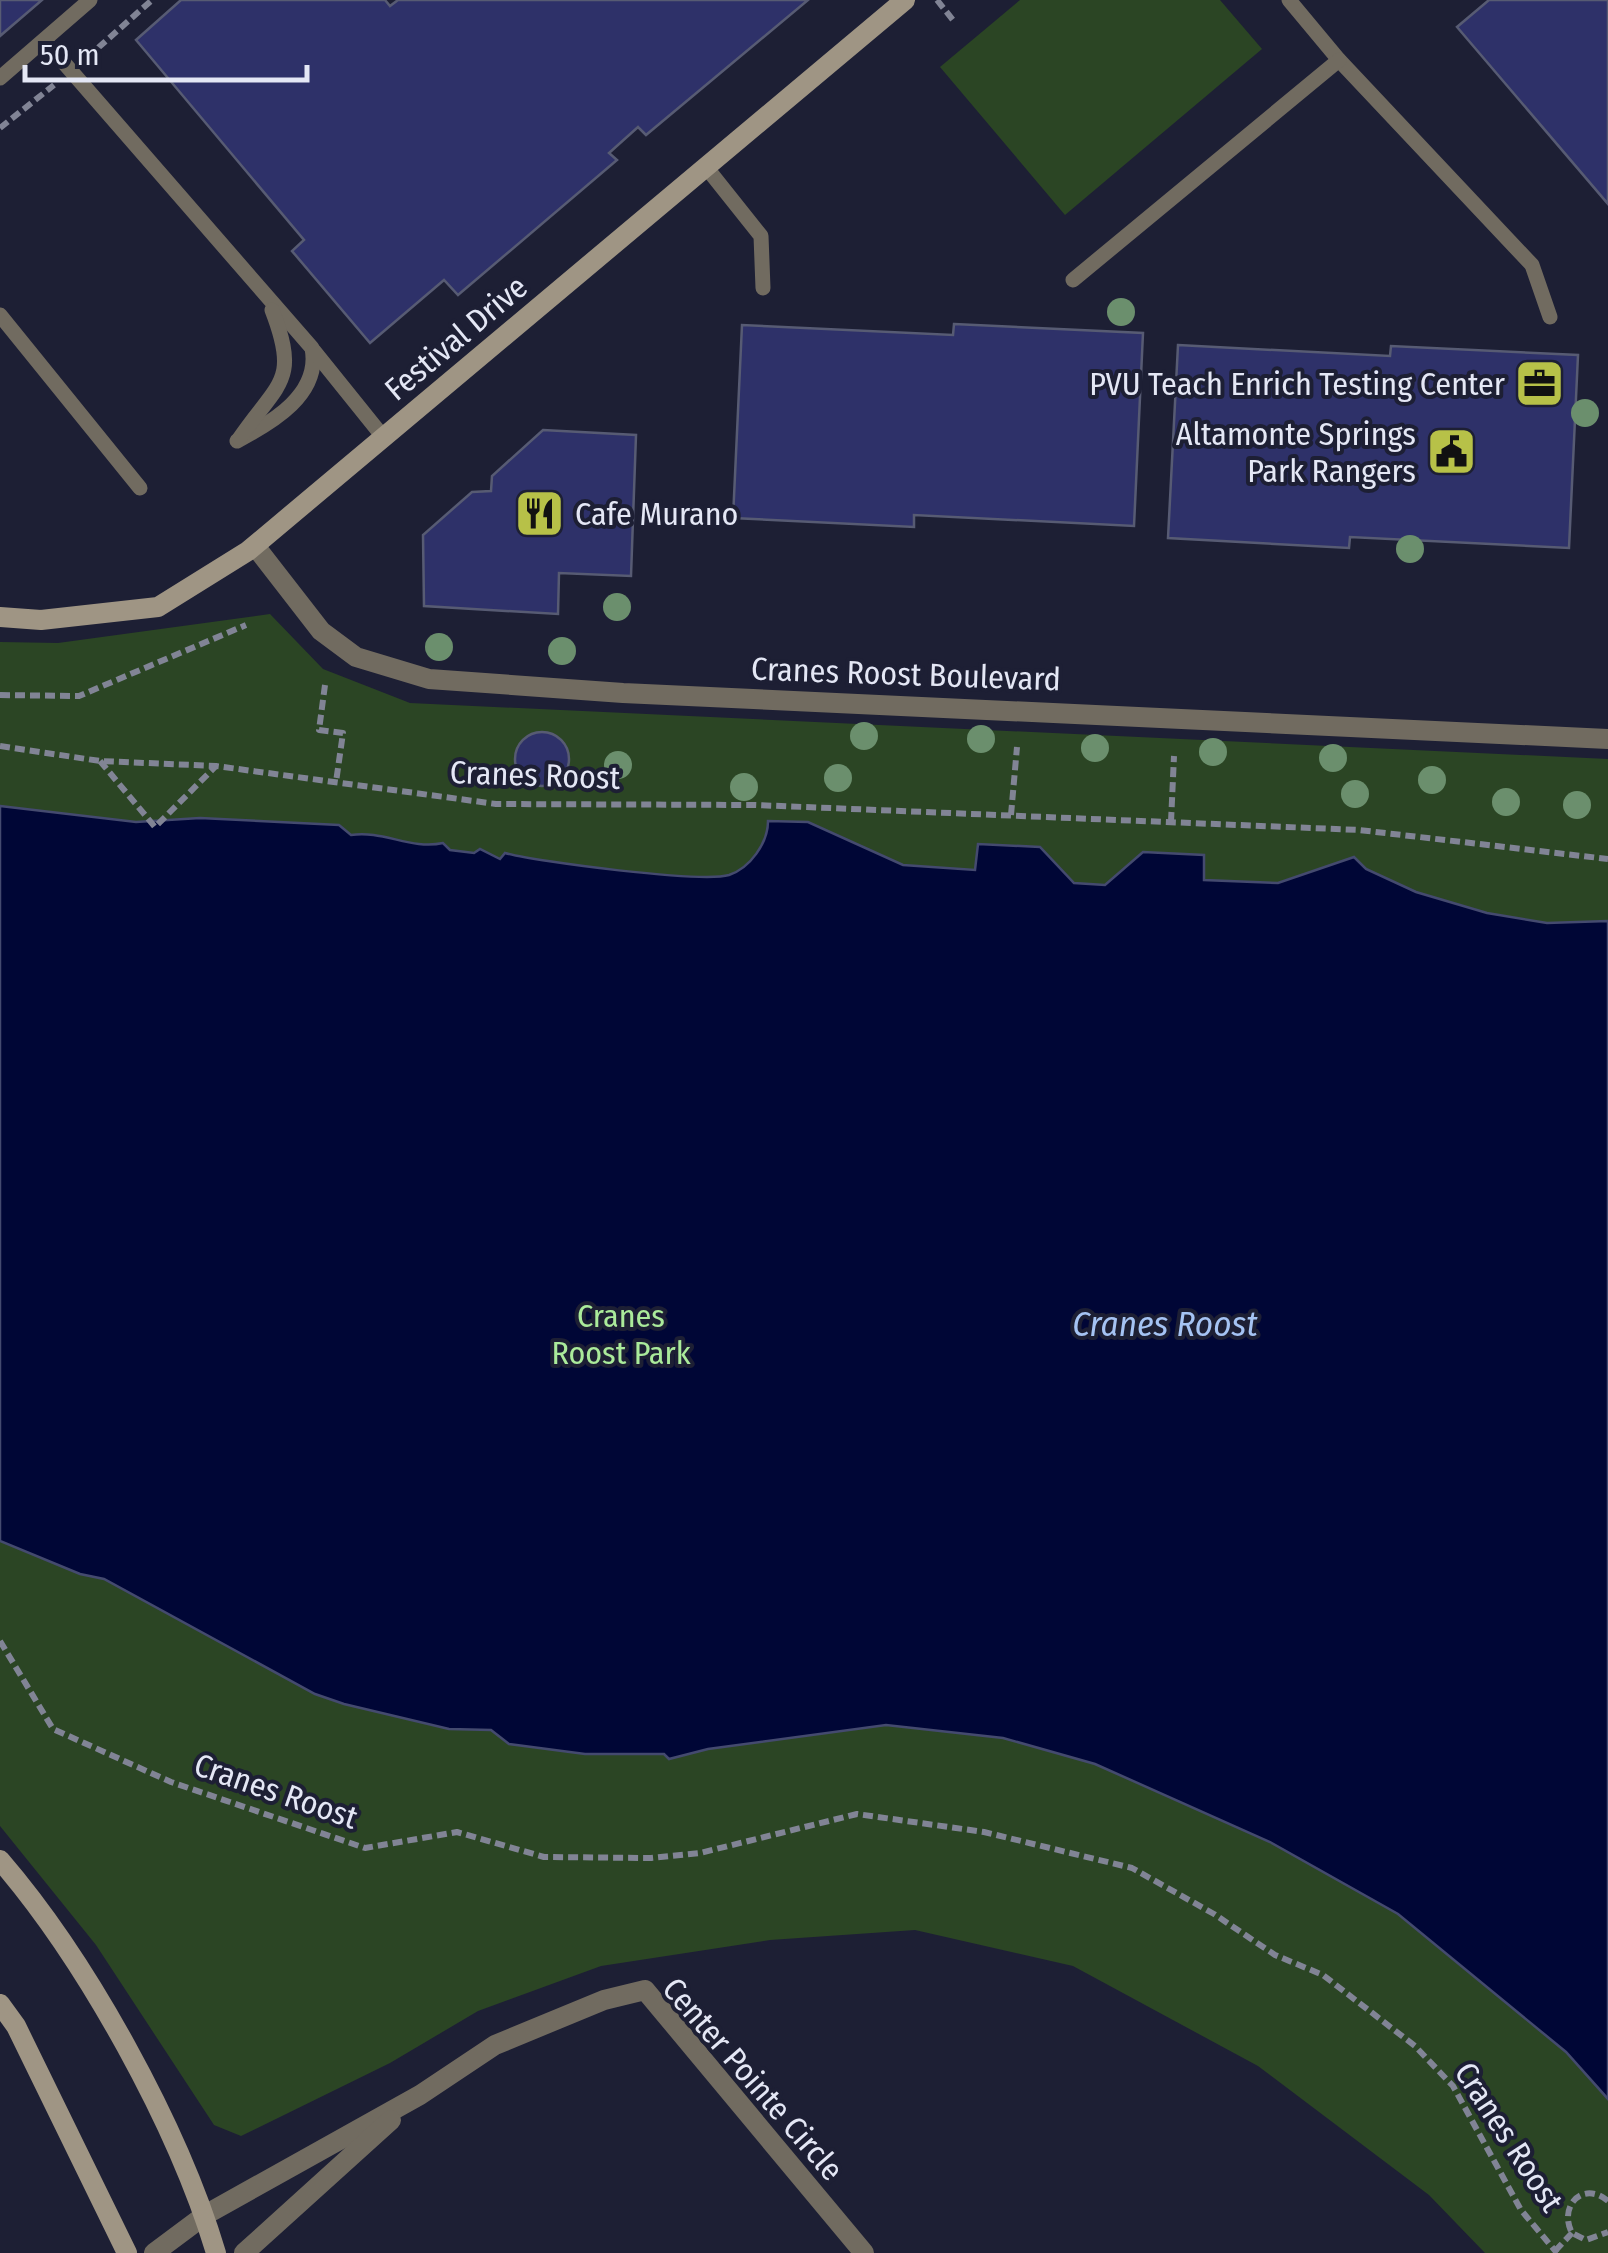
<svg xmlns="http://www.w3.org/2000/svg" width="1608" height="2253" viewBox="0 0 1608 2253" font-family="'Fira Sans Condensed',sans-serif">
  <style>
    .green { fill: #2b4524 }
    .water { fill: #000636; stroke: #444a6f; stroke-width: 2.5 }
    .building { fill: #2e3169; stroke: #575b73; stroke-width: 2.5 }
    .lines { fill: none; stroke-linecap: round; stroke-linejoin: round }
    .path { stroke: #818495; stroke-width: 6; stroke-dasharray: 10 5; stroke-linecap: butt }
    .lane { stroke: #716b60; stroke-width: 15 }
    .street { stroke: #716b60; stroke-width: 20 }
    .secondary { stroke: #9f9584; stroke-width: 20 }
    .tree { fill: #6b8f6d }
    .labels { text-anchor: middle; dominant-baseline: central; stroke-width: 8; stroke-linejoin: round; paint-order: stroke }
    .street-label { font-size: 32px; fill: #e4e7f5; stroke: #1d1f34 }
    .poi-label { font-size: 32px; fill: #e4e7f5; stroke: #1d1f34; text-anchor: end }
    .park-label { font-size: 32px; fill: #abeb9b; stroke: #1d1f34 }
    .water-label { font-size: 35px; font-style: italic; fill: #a5c3f3; stroke: #1d1f34 }
  </style>
  <rect width="100%" height="100%" fill="#1d1f34"/>
  <g class="green">
    <polygon points="1020,0 1220,0 1262,49 1065,215 940,67"/>
    <polygon points="270,614 323,669 410,703 1608,759 1608,2253 1485,2253 1429,2195 1258,2066 1073,1966 915,1930 770,1940 601,1966 478,2011 390,2063 241,2136 214,2125 96,1945 0,1826 0,642 58,643"/>
  </g>
  <path class="water" d="M0,806L136,822L200,818L339,825L351,835C383,830 411,850 443,843L450,850L474,853L480,849L500,859L505,853C537,862 702,883 729,875C750,868 768,843 768,821L808,822L903,865L975,870L978,844L1040,847L1074,883L1105,885L1143,852L1204,855V880L1278,883L1354,857L1366,869L1416,892L1487,913L1547,923L1608,921V2099L1566,2052L1398,1914L1270,1842L1095,1764L1003,1738L886,1725L708,1749L669,1759L664,1754H585L509,1744L491,1730L449,1729L344,1704L315,1694L104,1579L80,1574L0,1541Z"/>
  <g class="building">
    <polygon points="0,0 42,0 0,36"/>
    <polygon points="181,0 385,0 390,6 398,0 808,0 646,135 638,127 609,153 617,160 458,295 444,280 370,343 292,251 304,240 136,40"/>
    <polygon points="1489,0 1608,0 1608,204 1457,27"/>
    <polygon points="954,324 1143,333 1134,526 914,515 914,527 733,518 742,325 953,335"/>
    <polygon points="1178,345 1390,356 1391,346 1578,355 1569,548 1350,537 1349,548 1168,538"/>
    <polygon points="543,430 636,435 631,576 559,573 558,614 424,606 423,535 472,492 491,491 492,476"/>
    <circle cx="542" cy="759" r="27"/>
  </g>
  <g class="lines">
    <g class="path">
      <polyline points="937,0 953,20"/>
      <polyline points="96,63 99,47 152,0"/>
      <polyline points="0,128 54,85"/>
      <polyline points="325,685 319,730 343,733 336,782"/>
      <polyline points="0,695 79,696 246,625"/>
      <polyline points="0,746 100,761 216,766 496,804 756,805 1359,830 1608,859"/>
      <polyline points="100,761 155,827 215,767"/>
      <polyline points="1011,815 1017,747"/>
      <polyline points="1171,822 1174,756"/>
      <polyline points="0,1641 53,1729 171,1782 365,1848 457,1832 544,1857 651,1858 700,1853 857,1814 984,1832 1132,1868 1214,1914 1275,1955 1323,1975 1415,2046 1453,2086 1521,2210 1557,2253"/>
      <path d="M1608,2201C1583,2180 1558,2206 1572,2233L1586,2240L1608,2232"/>
      <polyline points="1555,2251 1572,2233"/>
    </g>
    <g class="lane">
      <polyline points="1289,0 1339,60 1532,265 1550,317"/>
      <path d="M45,41L312,348C321,394 273,422 237,441"/>
      <polyline points="0,78 90,0"/>
      <polyline points="706,167 761,236 763,288"/>
      <polyline points="1073,280 1339,60"/>
      <polyline points="0,315 140,488"/>
      <polyline points="314,351 384,438"/>
      <path d="M239,439C278,382 300,382 272,310"/>
    </g>
    <g class="street">
      <polyline points="255,546 321,631 356,657 429,679 623,693 1608,739"/>
      <polyline points="154,2253 205,2215 420,2095 495,2045 604,2000 645,1990 864,2253"/>
      <polyline points="244,2253 391,2120"/>
    </g>
    <g class="secondary">
      <polyline points="0,617 41,620 158,607 248,551 905,0"/>
      <path d="M0,1860C87,1961 178,2126 216,2253"/>
      <polyline points="0,2004 16,2026 127,2253"/>
    </g>
  </g>
  <g class="tree">
    <circle cx="1121" cy="312" r="14"/>
    <circle cx="1585" cy="413" r="14"/>
    <circle cx="1410" cy="549" r="14"/>
    <circle cx="617" cy="607" r="14"/>
    <circle cx="439" cy="647" r="14"/>
    <circle cx="562" cy="651" r="14"/>
    <circle cx="864" cy="736" r="14"/>
    <circle cx="981" cy="739" r="14"/>
    <circle cx="1095" cy="748" r="14"/>
    <circle cx="1213" cy="752" r="14"/>
    <circle cx="1333" cy="758" r="14"/>
    <circle cx="618" cy="765" r="14"/>
    <circle cx="838" cy="778" r="14"/>
    <circle cx="1432" cy="780" r="14"/>
    <circle cx="744" cy="787" r="14"/>
    <circle cx="1355" cy="794" r="14"/>
    <circle cx="1506" cy="802" r="14"/>
    <circle cx="1577" cy="805" r="14"/>
  </g>
  <defs>
    <symbol id="office-square" viewBox="-11 -11 22 22"><rect x="-9" y="-9" width="18" height="18" rx="4" fill="#b7c148" stroke="#1d1f34"/><path d="M-6-3h4V-5.5h4V-3h4V5H-6ZM-1-4.5V-3h2v-1.5ZM-6 0V1H6V0Z" fill="#111"/></symbol>
    <symbol id="civic-square" viewBox="-11 -11 22 22"><rect x="-9" y="-9" width="18" height="18" rx="4" fill="#b7c148" stroke="#1d1f34"/><path d="M-.6-6.5H3V-4.5H.6V-3L4-1V1h2V6H-6V1h2V-1L-.6-3ZM-1.2 2.5V6h2.4V2.5Z" fill="#111"/></symbol>
    <symbol id="restaurant-square" viewBox="-11 -11 22 22"><rect x="-9" y="-9" width="18" height="18" rx="4" fill="#b7c148" stroke="#1d1f34"/><path d="M-5-6h1v4h1v-4h1v4h1v-4h1v5L-1.5 .5V6h-2V.5L-5-1ZM5-6V6H3V1.5H1.5Q1.5-4 5-6Z" fill="#111"/></symbol>
  </defs>
  <g fill-rule="evenodd">
    <use href="#office-square" x="1512" y="356" width="55" height="55"/>
    <use href="#civic-square" x="1424" y="424" width="55" height="55"/>
    <use href="#restaurant-square" x="512" y="486" width="55" height="55"/>
  </g>
  <g class="labels">
    <g class="street-label">
      <text transform="translate(456 338) rotate(-40)">Festival Drive</text>
      <text transform="translate(906 674) rotate(2)">Cranes Roost Boulevard</text>
      <text transform="translate(535 775) rotate(2)">Cranes Roost</text>
      <text transform="translate(276 1791) rotate(19)">Cranes Roost</text>
      <text transform="translate(753 2079) rotate(49)">Center Pointe Circle</text>
      <text transform="translate(1509 2137) rotate(57)">Cranes Roost</text>
    </g>
    <g class="poi-label">
      <text x="1505" y="384">PVU Teach Enrich Testing Center</text>
      <text x="1416" y="434">Altamonte Springs<tspan x="1416" dy="37">Park Rangers</tspan></text>
      <text x="575" y="514" text-anchor="start">Cafe Murano</text>
    </g>
    <g class="park-label">
      <text x="621" y="1316">Cranes<tspan x="621" dy="37">Roost Park</tspan></text>
    </g>
    <g class="water-label">
      <text x="1165" y="1324">Cranes Roost</text>
    </g>
  </g>
  <path d="M25 65v15h282v-15" fill="none" stroke="#e4e7f5" stroke-width="5"/>
  <text x="40" y="65" font-size="30" fill="#e4e7f5" stroke="#1d1f34" stroke-width="8" paint-order="stroke">50 m</text>
</svg>
